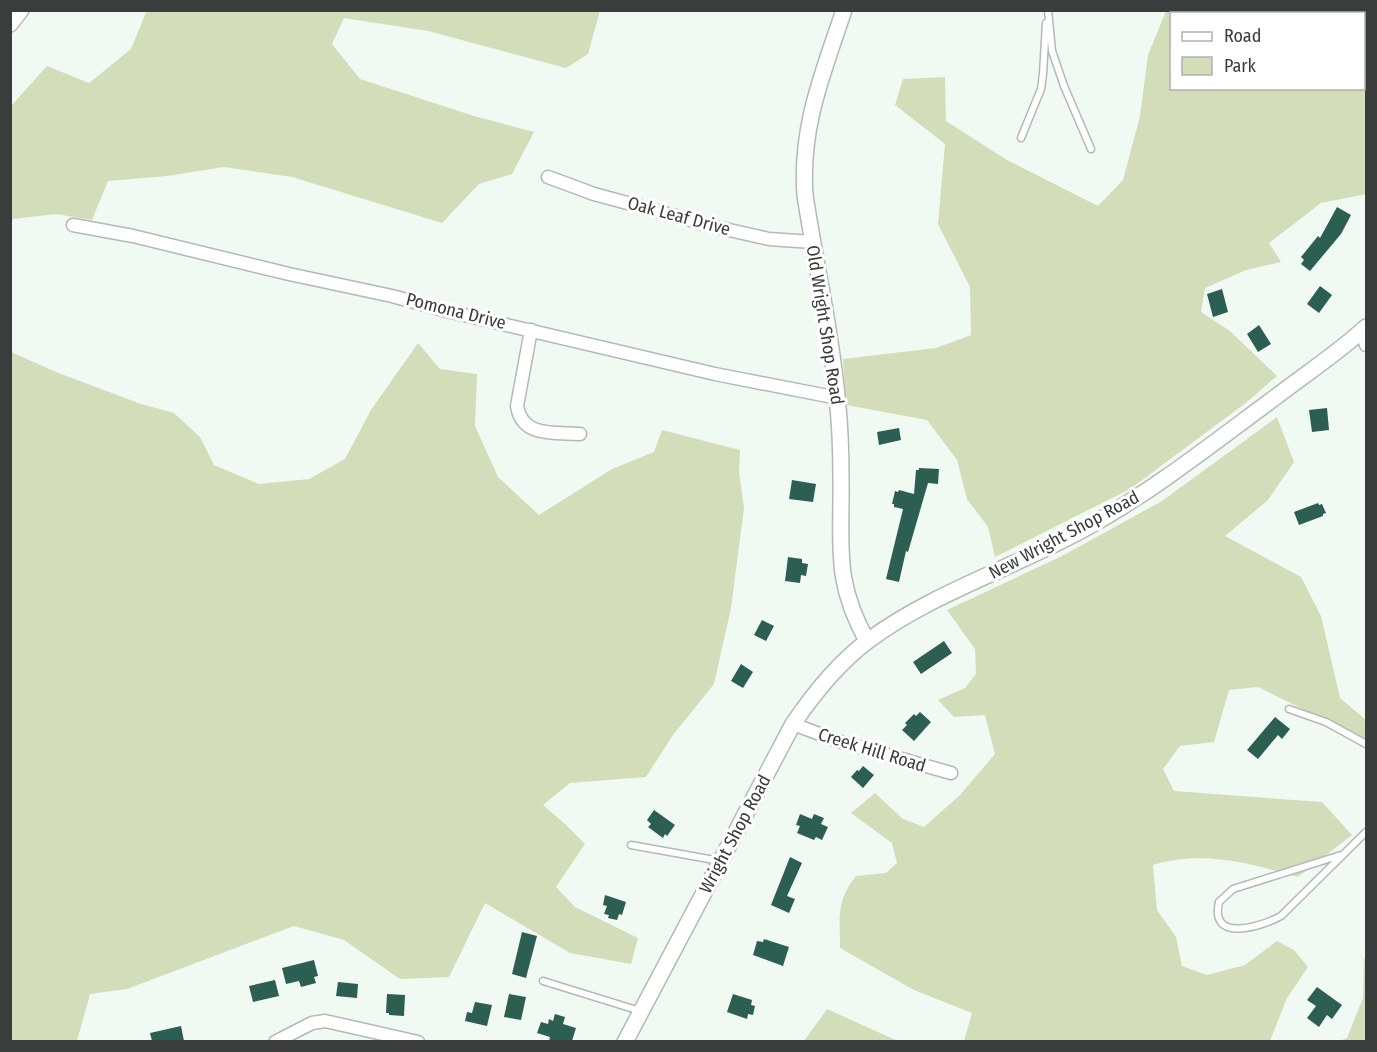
<svg xmlns="http://www.w3.org/2000/svg" width="1377" height="1052" viewBox="0 0 1377 1052" font-family="'Fira Sans Condensed',sans-serif">
  <style>
    .green { fill: #d4ddba; fill-rule: evenodd }
    .building { fill: #2d5e52 }
    .lines { fill: none; stroke-linecap: round; stroke-linejoin: round }
    .service-casing { stroke: #b2bab5; stroke-width: 9 }
    .minor-casing { stroke: #b2bab5; stroke-width: 15 }
    .tertiary-casing { stroke: #b2bab5; stroke-width: 18 }
    .service { stroke: #fff; stroke-width: 6 }
    .minor { stroke: #fff; stroke-width: 12 }
    .tertiary { stroke: #fff; stroke-width: 15 }
    .labels { text-anchor: middle; dominant-baseline: central; stroke-width: 6; stroke-linejoin: round; paint-order: stroke }
    .street-label { font-size: 18px; fill: #3a3d3b; stroke: #fff }
  </style>
  <rect width="100%" height="100%" fill="#f1f9f3"/>
  <g class="green">
    <polygon points="147,10 600,10 600,11 588,54 566,68 428,31 344,18 332,44 360,79 474,116 534,132 512,174 479,184 442,223 292,177 224,167 167,176 108,181 92,220 56,214 13,219 11,222 11,106 47,66 89,83 131,49"/>
    <path d="M1166,11H1366V194L1321,203L1269,243L1281,262L1246,270L1205,288L1201,312L1230,331L1277,376L1247,402L1130,489L995,557L988,527L967,499L957,460L927,420L846,405L843,359L936,348L971,335L970,287L938,224L945,144L895,105L903,79L945,77L946,121L1007,160L1098,206L1123,180L1140,116L1148,55ZM1172,14H1364V88H1172Z"/>
    <polygon points="418,343 440,369 477,374 475,426 498,477 539,515 612,469 654,452 662,430 740,450 739,471 744,508 731,608 714,684 673,735 646,777 570,783 543,805 565,824 585,844 556,887 575,907 638,938 631,964 570,953 485,903 449,977 400,979 344,940 294,926 127,989 90,994 77,1041 11,1041 11,352 56,372 141,404 174,413 200,437 214,465 259,484 309,479 345,459 371,410"/>
    <path d="M1277,417L1294,462L1268,500L1225,536L1301,577L1321,616L1340,698L1366,720V740L1258,687L1229,690L1214,742L1180,746L1163,769L1174,791L1322,802L1352,835L1298,877C1249,863 1203,850 1153,865L1157,910L1176,937L1182,966L1207,975L1245,965L1277,941L1294,950L1308,967L1287,998L1270,1041H964L972,1013L914,990L840,948C840,917 836,901 856,876L886,873L897,863L892,843L851,813L875,793L903,819L924,827L960,795L995,754L985,715L954,717L938,700L965,688L976,674L975,649L947,610L1062,556L1162,501Z"/>
    <polygon points="1366,956 1366,1041 1339,1041 1347,1038 1363,998 1364,959"/>
    <polygon points="827,1009 898,1041 804,1041"/>
  </g>
  <g class="building">
    <polygon points="1337,207 1351,215 1341,234 1310,271 1301,264 1304,260 1301,257 1318,236 1320,238"/>
    <polygon points="1320,286 1332,295 1319,313 1307,304"/>
    <polygon points="1222,289 1228,312 1213,317 1207,294"/>
    <polygon points="1259,325 1271,344 1258,352 1247,334"/>
    <polygon points="1327,408 1329,430 1312,432 1309,410"/>
    <polygon points="899,428 901,440 879,445 877,432"/>
    <polygon points="919,468 939,469 938,484 928,483 908,552 906,551 899,582 886,579 903,509 894,507 894,504 892,504 895,491 898,492 899,490 914,494 916,470 919,470"/>
    <polygon points="792,480 816,484 813,502 789,499"/>
    <polygon points="1318,503 1319,505 1322,504 1326,513 1323,514 1323,516 1299,525 1294,512"/>
    <polygon points="788,557 802,559 802,563 808,564 806,576 801,575 800,583 785,581"/>
    <polygon points="762,620 774,626 766,641 754,635"/>
    <polygon points="944,641 952,653 921,674 913,662"/>
    <polygon points="741,664 753,672 743,688 731,681"/>
    <polygon points="920,712 931,722 914,741 902,730 907,725 905,723 914,714 916,716"/>
    <polygon points="1275,717 1290,729 1282,739 1278,735 1258,759 1247,750"/>
    <polygon points="863,766 874,775 863,788 851,777 857,770 859,771"/>
    <polygon points="654,810 675,825 667,836 665,834 663,838 648,827 651,824 647,820"/>
    <polygon points="800,814 812,819 814,814 824,818 821,824 828,827 822,840 816,837 814,840 797,833 800,826 796,825"/>
    <polygon points="790,857 802,863 787,896 795,899 789,913 771,905"/>
    <polygon points="605,895 626,902 622,915 619,914 617,920 608,918 609,915 604,914 607,906 603,905"/>
    <polygon points="522,932 537,936 526,978 512,974"/>
    <polygon points="764,939 789,947 783,966 753,955 757,941 763,942"/>
    <polygon points="314,960 318,976 314,977 316,983 301,987 299,981 286,984 282,968"/>
    <polygon points="275,980 279,996 253,1002 249,986"/>
    <polygon points="338,982 358,984 357,998 336,996"/>
    <polygon points="1317,987 1342,1005 1332,1019 1327,1015 1319,1027 1307,1018 1316,1006 1307,1000"/>
    <polygon points="387,994 405,995 404,1016 389,1015 389,1013 386,1013"/>
    <polygon points="509,994 526,997 521,1020 504,1017"/>
    <polygon points="733,994 752,1000 751,1005 755,1006 753,1015 748,1014 747,1019 727,1012"/>
    <polygon points="475,1002 492,1005 487,1026 465,1021 467,1012 472,1013"/>
    <polygon points="555,1014 565,1017 563,1024 576,1028 572,1041 549,1041 550,1037 537,1033 541,1022 548,1024 549,1019 553,1021"/>
    <polygon points="181,1026 184,1041 152,1041 150,1033"/>
  </g>
  <g class="lines">
    <defs>
      <g id="service">
        <polyline points="1048,10 1052,51 1064,86 1091,149"/>
        <polyline points="1021,138 1041,89 1043,74 1046,23"/>
        <polyline points="1289,709 1326,722 1366,744"/>
        <polyline points="631,845 720,861"/>
        <path d="M1341,855L1233,889L1219,902C1209,944 1263,926 1281,916L1366,832"/>
        <polyline points="543,981 640,1011"/>
      </g>
      <g id="minor">
        <polyline points="548,177 594,194 716,227 769,239 812,242"/>
        <polyline points="73,225 133,236 289,274 392,296 447,311 715,374 838,398"/>
        <path d="M531,330L517,406C522,438 555,432 580,434"/>
        <polyline points="1362,331 1366,345"/>
        <polyline points="793,724 838,741 951,773"/>
        <polyline points="275,1042 312,1023 325,1021 418,1042"/>
      </g>
      <g id="tertiary">
        <path d="M844,10C823,73 800,127 805,195C815,262 831,329 837,397C840,424 841,451 841,478C842,545 833,580 867,641"/>
        <polyline points="10,24 21,10"/>
        <path d="M625,1042L793,724C814,693 838,663 869,640C934,592 1016,567 1086,528C1153,491 1212,444 1273,399C1304,375 1338,353 1366,327"/>
      </g>
    </defs>
    <use href="#service" class="service-casing"/>
    <use href="#minor" class="minor-casing"/>
    <use href="#tertiary" class="tertiary-casing"/>
    <use href="#service" class="service"/>
    <use href="#minor" class="minor"/>
    <use href="#tertiary" class="tertiary"/>
  </g>
  <g class="labels">
    <g class="street-label">
      <text transform="translate(679 216) rotate(15)">Oak Leaf Drive</text>
      <text transform="translate(456 311) rotate(14)">Pomona Drive</text>
      <text transform="translate(825 325) rotate(81)">Old Wright Shop Road</text>
      <text transform="translate(1064 535) rotate(-28)">New Wright Shop Road</text>
      <text transform="translate(872 750) rotate(17)">Creek Hill Road</text>
      <text transform="translate(735 834) rotate(-62)">Wright Shop Road</text>
    </g>
  </g>
  <rect width="1377" height="1052" fill="none" stroke="#3a3d3b" stroke-width="24"/>
  <rect x="1170" y="12" width="195" height="78" fill="#ffffff" stroke="#b0b1b1" stroke-width="1.5"/>
  <rect x="1182" y="32" width="30" height="9" fill="#ffffff" stroke="#b0b1b1" stroke-width="1.5"/>
  <text x="1224" y="42" font-size="18" fill="#3a3d3b">Road</text>
  <rect x="1182" y="57" width="30" height="18" fill="#d4ddba" stroke="#b0b1b1" stroke-width="1.5"/>
  <text x="1224" y="72" font-size="18" fill="#3a3d3b">Park</text>
</svg>
